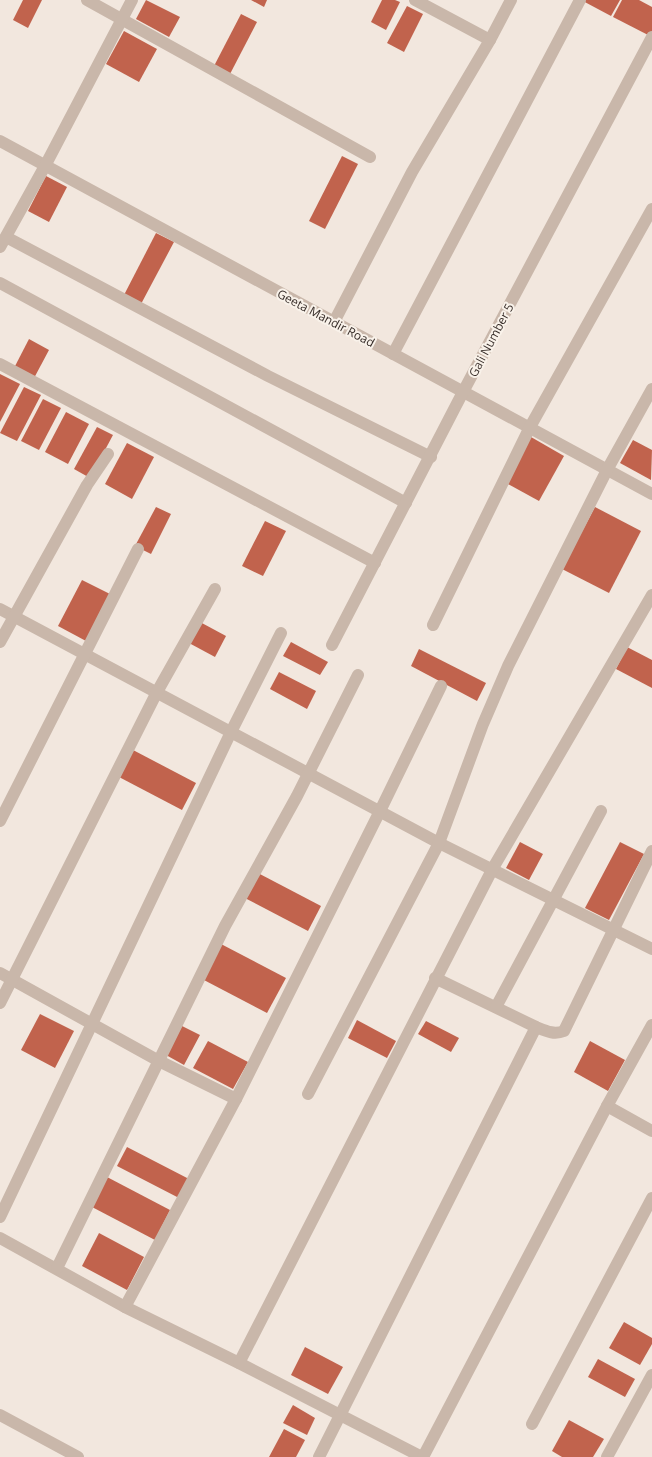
<svg xmlns="http://www.w3.org/2000/svg" width="652" height="1457" viewBox="0 0 652 1457" font-family="'Open Sans',sans-serif">
  <style>
    .building { fill: #c1634d }
    .lines { fill: none; stroke-linecap: round; stroke-linejoin: round }
    .street { stroke: #c9b7aa; stroke-width: 12 }
    .labels { text-anchor: middle; dominant-baseline: central; stroke-width: 4; stroke-linejoin: round; paint-order: stroke }
    .street-label { font-size: 12px; fill: #372d29; stroke: #f9f2ea }
  </style>
  <rect width="100%" height="100%" fill="#f2e7de"/>
  <g class="building">
    <polygon points="23,0 42,0 28,28 13,20"/>
    <polygon points="146,0 180,17 169,37 136,19"/>
    <polygon points="251,0 267,0 264,7"/>
    <polygon points="382,0 395,0 400,2 386,30 371,22"/>
    <polygon points="581,0 620,0 611,16"/>
    <polygon points="622,0 639,0 652,7 652,31 650,36 613,17"/>
    <polygon points="407,6 423,14 404,52 387,43"/>
    <polygon points="241,14 257,22 230,74 214,66"/>
    <polygon points="124,31 157,49 139,82 106,64"/>
    <polygon points="342,156 358,164 325,229 309,221"/>
    <polygon points="46,176 67,187 49,222 28,211"/>
    <polygon points="156,233 174,242 141,304 124,295"/>
    <polygon points="29,339 49,350 33,380 13,370"/>
    <polygon points="0,374 20,384 0,422"/>
    <polygon points="24,387 41,395 17,441 0,433"/>
    <polygon points="43,399 61,408 39,450 21,441"/>
    <polygon points="66,412 89,424 68,464 45,452"/>
    <polygon points="97,427 113,435 90,478 74,469"/>
    <polygon points="531,437 564,456 539,501 506,483"/>
    <polygon points="633,440 652,450 651,480 620,463"/>
    <polygon points="127,443 154,457 132,499 105,484"/>
    <polygon points="156,507 171,514 151,554 135,546"/>
    <polygon points="595,507 641,531 609,593 562,569"/>
    <polygon points="265,521 286,531 263,576 242,566"/>
    <polygon points="82,580 110,594 86,641 58,626"/>
    <polygon points="200,622 226,636 215,657 189,643"/>
    <polygon points="291,642 328,662 320,675 283,656"/>
    <polygon points="627,647 652,660 652,688 616,669"/>
    <polygon points="419,649 486,683 477,701 411,666"/>
    <polygon points="279,672 316,691 307,709 270,689"/>
    <polygon points="133,750 196,783 182,810 119,777"/>
    <polygon points="520,842 543,854 529,880 506,868"/>
    <polygon points="620,842 644,854 609,920 585,908"/>
    <polygon points="256,872 321,906 308,931 243,897"/>
    <polygon points="221,944 286,978 267,1013 202,979"/>
    <polygon points="40,1014 74,1031 55,1068 21,1050"/>
    <polygon points="357,1020 396,1041 387,1058 348,1038"/>
    <polygon points="426,1021 459,1038 451,1052 418,1034"/>
    <polygon points="182,1026 200,1035 184,1065 166,1055"/>
    <polygon points="208,1041 248,1062 233,1089 193,1068"/>
    <polygon points="590,1041 625,1060 608,1091 574,1072"/>
    <polygon points="127,1147 189,1179 179,1198 117,1166"/>
    <polygon points="107,1177 170,1210 155,1240 92,1207"/>
    <polygon points="99,1233 144,1257 127,1290 82,1266"/>
    <polygon points="624,1322 652,1338 652,1344 640,1365 609,1348"/>
    <polygon points="305,1347 343,1367 328,1394 291,1375"/>
    <polygon points="598,1359 635,1379 625,1397 588,1377"/>
    <polygon points="293,1405 315,1418 307,1435 283,1423"/>
    <polygon points="569,1420 604,1439 593,1457 562,1457 552,1451"/>
    <polygon points="284,1429 305,1440 296,1457 269,1457"/>
  </g>
  <g class="lines">
    <g class="street">
      <polyline points="87,0 370,157"/>
      <polyline points="415,0 490,40"/>
      <polyline points="0,141 652,494"/>
      <polyline points="6,237 268,376 431,457"/>
      <polyline points="0,247 45,166 132,0"/>
      <polyline points="0,283 406,503"/>
      <polyline points="334,322 412,172 490,40 511,0"/>
      <polyline points="393,354 580,0"/>
      <polyline points="0,364 375,563"/>
      <polyline points="0,609 439,843 652,949"/>
      <polyline points="433,625 530,427 652,209"/>
      <polyline points="0,642 87,485 108,454"/>
      <polyline points="332,645 463,392 652,37"/>
      <polyline points="0,821 138,549"/>
      <polyline points="0,973 159,1061 236,1099"/>
      <path d="M435,978L536,1027C546,1031 554,1035 564,1031L652,851"/>
      <polyline points="0,1003 157,692 215,589"/>
      <polyline points="496,1007 601,811"/>
      <polyline points="308,1094 439,843 483,724 508,666 607,470 652,389"/>
      <polyline points="607,1106 652,1131"/>
      <polyline points="0,1217 231,732 281,633"/>
      <polyline points="0,1238 125,1307 239,1363 422,1457"/>
      <polyline points="57,1268 225,926 297,796 358,675"/>
      <polyline points="125,1307 236,1099 380,811 441,686"/>
      <polyline points="239,1363 493,868 652,595"/>
      <polyline points="0,1415 78,1457"/>
      <polyline points="532,1424 652,1198"/>
      <polyline points="319,1457 536,1027"/>
      <polyline points="423,1457 607,1106 652,1025"/>
      <polyline points="607,1457 652,1375"/>
    </g>
  </g>
  <g class="labels">
    <g class="street-label">
      <text transform="translate(326 318) rotate(28)">Geeta Mandir Road</text>
      <text transform="translate(491 340) rotate(-62)">Gali Number 5</text>
    </g>
  </g>
</svg>
